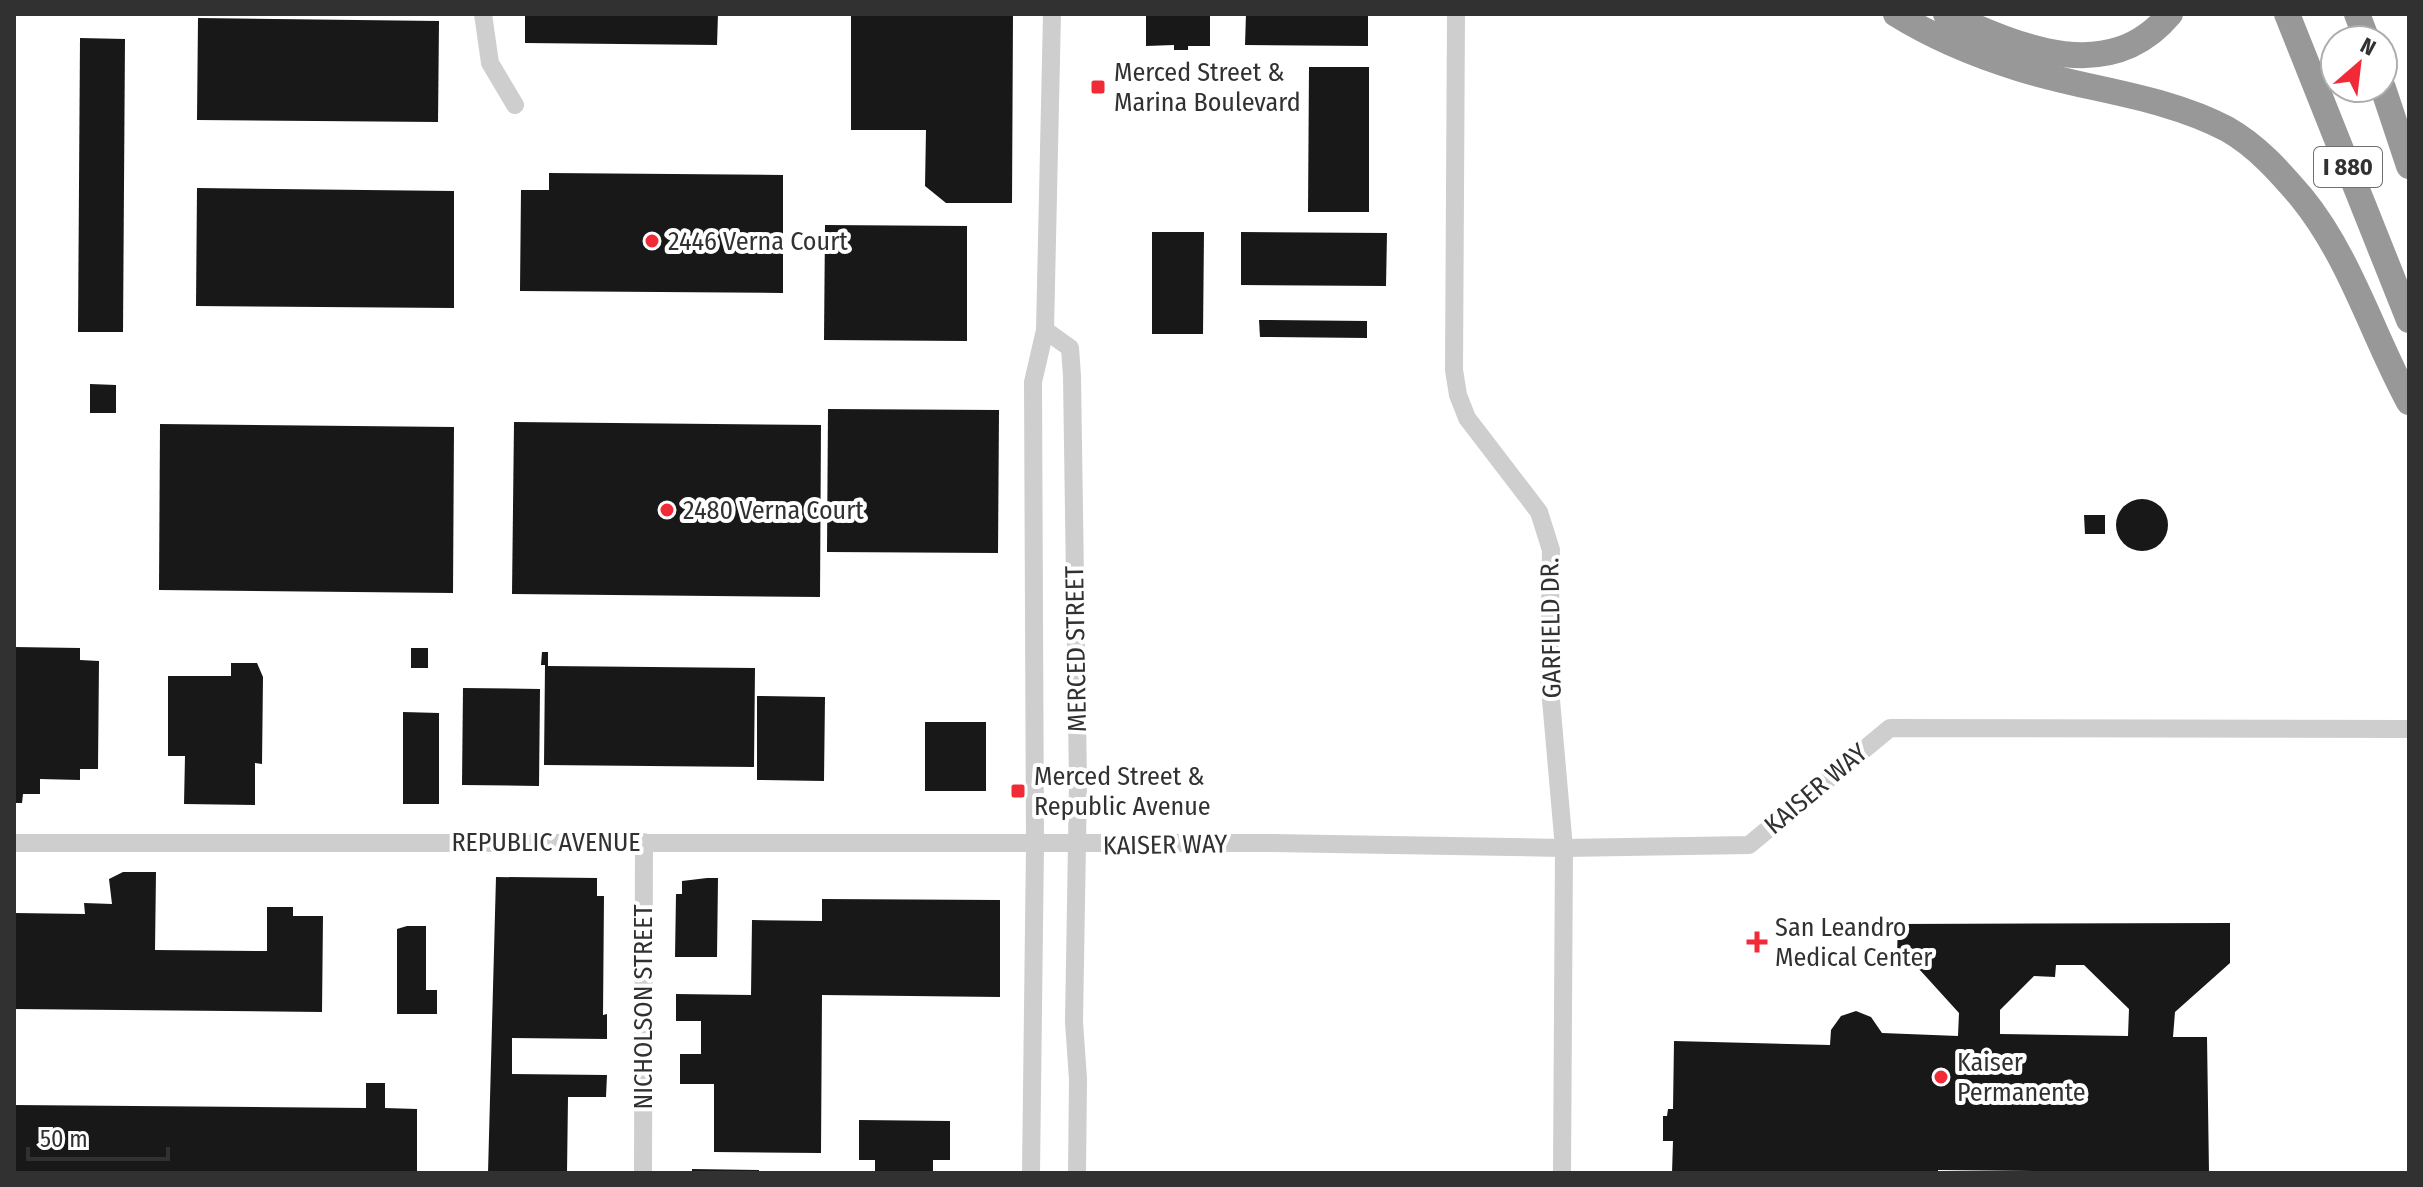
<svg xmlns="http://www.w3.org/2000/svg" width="2423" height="1187" viewBox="0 0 2423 1187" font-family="'Fira Sans Condensed',sans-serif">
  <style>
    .building { fill: #181818; fill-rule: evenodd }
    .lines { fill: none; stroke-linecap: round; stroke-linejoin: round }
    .minor { stroke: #cecece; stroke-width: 18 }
    .highway { stroke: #989898; stroke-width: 26 }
    .poi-dot { fill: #f02a36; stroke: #fff; stroke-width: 3 }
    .labels { text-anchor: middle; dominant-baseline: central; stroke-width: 8; stroke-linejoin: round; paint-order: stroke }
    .shield { fill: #fff; stroke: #6f6f6f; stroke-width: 2 }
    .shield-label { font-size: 24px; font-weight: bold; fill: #313131 }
    .poi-label { font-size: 26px; fill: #313131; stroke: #fff; text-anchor: start }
    .street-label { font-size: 26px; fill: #313131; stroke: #fff }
  </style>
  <rect width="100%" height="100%" fill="#fff"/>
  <g class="building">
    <polygon points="525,14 718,14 717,45 525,43"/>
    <polygon points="851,14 1013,14 1012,203 946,203 925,186 926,130 851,130"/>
    <polygon points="1146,14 1210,14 1210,46 1188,46 1188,50 1174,50 1174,45 1146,46"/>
    <polygon points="1246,14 1368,14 1368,46 1245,45"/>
    <polygon points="198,18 439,21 438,122 197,120"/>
    <polygon points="80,38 125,39 123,332 78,332"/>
    <polygon points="1309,67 1369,67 1369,212 1308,212"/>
    <polygon points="549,173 783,175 783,293 520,291 521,190 549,190"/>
    <polygon points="197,188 454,191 454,308 196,306"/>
    <polygon points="825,225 967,226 967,341 824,340"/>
    <polygon points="1152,232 1204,232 1203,334 1152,334"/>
    <polygon points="1241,232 1387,233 1386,286 1241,285"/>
    <polygon points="1259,320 1367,321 1367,338 1260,337"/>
    <polygon points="90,384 116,385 116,413 90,413"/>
    <polygon points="828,409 999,410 998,553 827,552"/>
    <polygon points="514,422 821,425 820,597 512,594"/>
    <polygon points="160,424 454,427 453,593 159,590"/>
    <circle cx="2142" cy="525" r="26"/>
    <polygon points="2084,515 2105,515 2105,534 2085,534"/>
    <polygon points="14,647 80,648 80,660 99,661 98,769 80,769 80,780 40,779 40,794 23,794 22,803 14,803"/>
    <rect x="411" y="648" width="17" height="20"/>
    <polygon points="542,652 548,652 548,666 755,668 754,767 544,765 545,665 541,665"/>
    <polygon points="231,663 257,663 263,677 262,764 255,763 255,805 184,804 185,756 168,756 168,676 231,676"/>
    <polygon points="463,688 540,689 539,786 462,785"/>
    <polygon points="757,696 825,697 824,781 757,780"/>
    <polygon points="403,712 439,713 439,804 403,804"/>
    <rect x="925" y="722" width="61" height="69"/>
    <polygon points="123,872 156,872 155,950 267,951 267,907 293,907 293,916 323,916 322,1012 14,1009 14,913 85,914 84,903 112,904 109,879"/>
    <polygon points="496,877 597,878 597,896 604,896 603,1015 607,1014 607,1039 512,1038 512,1074 607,1075 606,1097 568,1097 567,1173 488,1173"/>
    <polygon points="707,878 718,878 717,957 675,957 676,894 682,894 682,881"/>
    <polygon points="822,899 1000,900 1000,997 822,995 821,1153 714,1152 714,1084 680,1084 680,1054 701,1054 701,1021 676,1021 676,994 751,995 752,920 822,921"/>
    <path d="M2230,923V963L2175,1012L2173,1037H2207L2209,1173L1938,1170V1173H1672L1673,1141H1663V1116H1667L1668,1109H1673L1674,1041L1830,1045L1831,1030L1841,1016L1856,1011L1871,1017L1882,1033L1958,1036L1959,1013L1909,958L1897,956L1898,924ZM2056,965H2084L2129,1009L2128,1036L2000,1034V1010L2034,976L2055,977Z"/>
    <polygon points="407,926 426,926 426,990 437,990 437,1014 397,1014 397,929"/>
    <polygon points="366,1083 385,1083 385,1108 417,1109 417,1173 14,1173 14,1105 366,1108"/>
    <polygon points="859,1120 950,1121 950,1160 933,1160 933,1173 875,1173 875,1160 859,1160"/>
    <polygon points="692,1169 759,1170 759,1173 692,1173"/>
  </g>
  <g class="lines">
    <g class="minor">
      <polyline points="483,14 490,63 515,105"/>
      <polyline points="1456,14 1454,370 1458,395 1467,418 1539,512 1551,550 1549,677 1564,848 1562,1173"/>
      <polyline points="1045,330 1070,348 1072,376 1078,783 1074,1022 1078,1079 1077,1173"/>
      <polyline points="14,843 1272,843 1564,848 1749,845 1890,728 2409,729"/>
      <polyline points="643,1173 644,842"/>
      <polyline points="1031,1173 1035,845 1033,382 1045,330 1052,14"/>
    </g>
    <g class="highway">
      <path d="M1896,14C1933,37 1976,55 2018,68C2086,90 2163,95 2227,129C2257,146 2280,172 2302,198C2350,257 2373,336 2409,402"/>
      <path d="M1946,14C2018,46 2108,88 2170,14"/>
      <polyline points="2287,14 2409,320"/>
      <polyline points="2357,14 2367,40"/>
      <polyline points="2383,88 2409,166"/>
    </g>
  </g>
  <g class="poi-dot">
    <rect x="1090" y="79" width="16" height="16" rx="4"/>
    <circle cx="652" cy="241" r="8"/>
    <circle cx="667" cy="510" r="8"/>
    <rect x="1010" y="783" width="16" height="16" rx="4"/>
    <path d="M1753 930h8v8h8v8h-8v8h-8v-8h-8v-8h8z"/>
    <circle cx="1941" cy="1077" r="8"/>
  </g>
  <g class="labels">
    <rect class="shield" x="2314" y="147" width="68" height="40" rx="6"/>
    <g class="shield-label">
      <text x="2348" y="167">I 880</text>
    </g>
    <g class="poi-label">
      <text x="1114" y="72">Merced Street &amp;<tspan x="1114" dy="30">Marina Boulevard</tspan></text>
      <text x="668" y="241">2446 Verna Court</text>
      <text x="683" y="510">2480 Verna Court</text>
      <text x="1034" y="776">Merced Street &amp;<tspan x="1034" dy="30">Republic Avenue</tspan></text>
      <text x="1775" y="927">San Leandro<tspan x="1775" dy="30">Medical Center</tspan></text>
      <text x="1957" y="1062">Kaiser<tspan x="1957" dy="30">Permanente</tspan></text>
    </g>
    <g class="street-label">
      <text transform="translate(1551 628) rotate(-91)">GARFIELD DR.</text>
      <text transform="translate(1076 649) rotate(-91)">MERCED STREET</text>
      <text transform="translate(1816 789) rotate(-40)">KAISER WAY</text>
      <text x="546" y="842">REPUBLIC AVENUE</text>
      <text transform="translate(1165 845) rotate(-1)">KAISER WAY</text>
      <text transform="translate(643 1007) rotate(-90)">NICHOLSON STREET</text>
    </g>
  </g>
  <rect width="2423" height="1187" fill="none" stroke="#313131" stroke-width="32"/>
  <g transform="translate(2359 64) rotate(28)"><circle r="38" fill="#ffffff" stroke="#adadad" stroke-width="2"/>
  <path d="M0-6L14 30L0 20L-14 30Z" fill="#f02a36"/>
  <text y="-12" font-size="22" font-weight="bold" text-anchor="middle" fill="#313131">N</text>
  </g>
  <path d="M28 1147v12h140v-12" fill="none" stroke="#313131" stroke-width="4"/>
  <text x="40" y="1147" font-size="24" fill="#313131" stroke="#ffffff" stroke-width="6" paint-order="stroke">50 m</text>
</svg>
